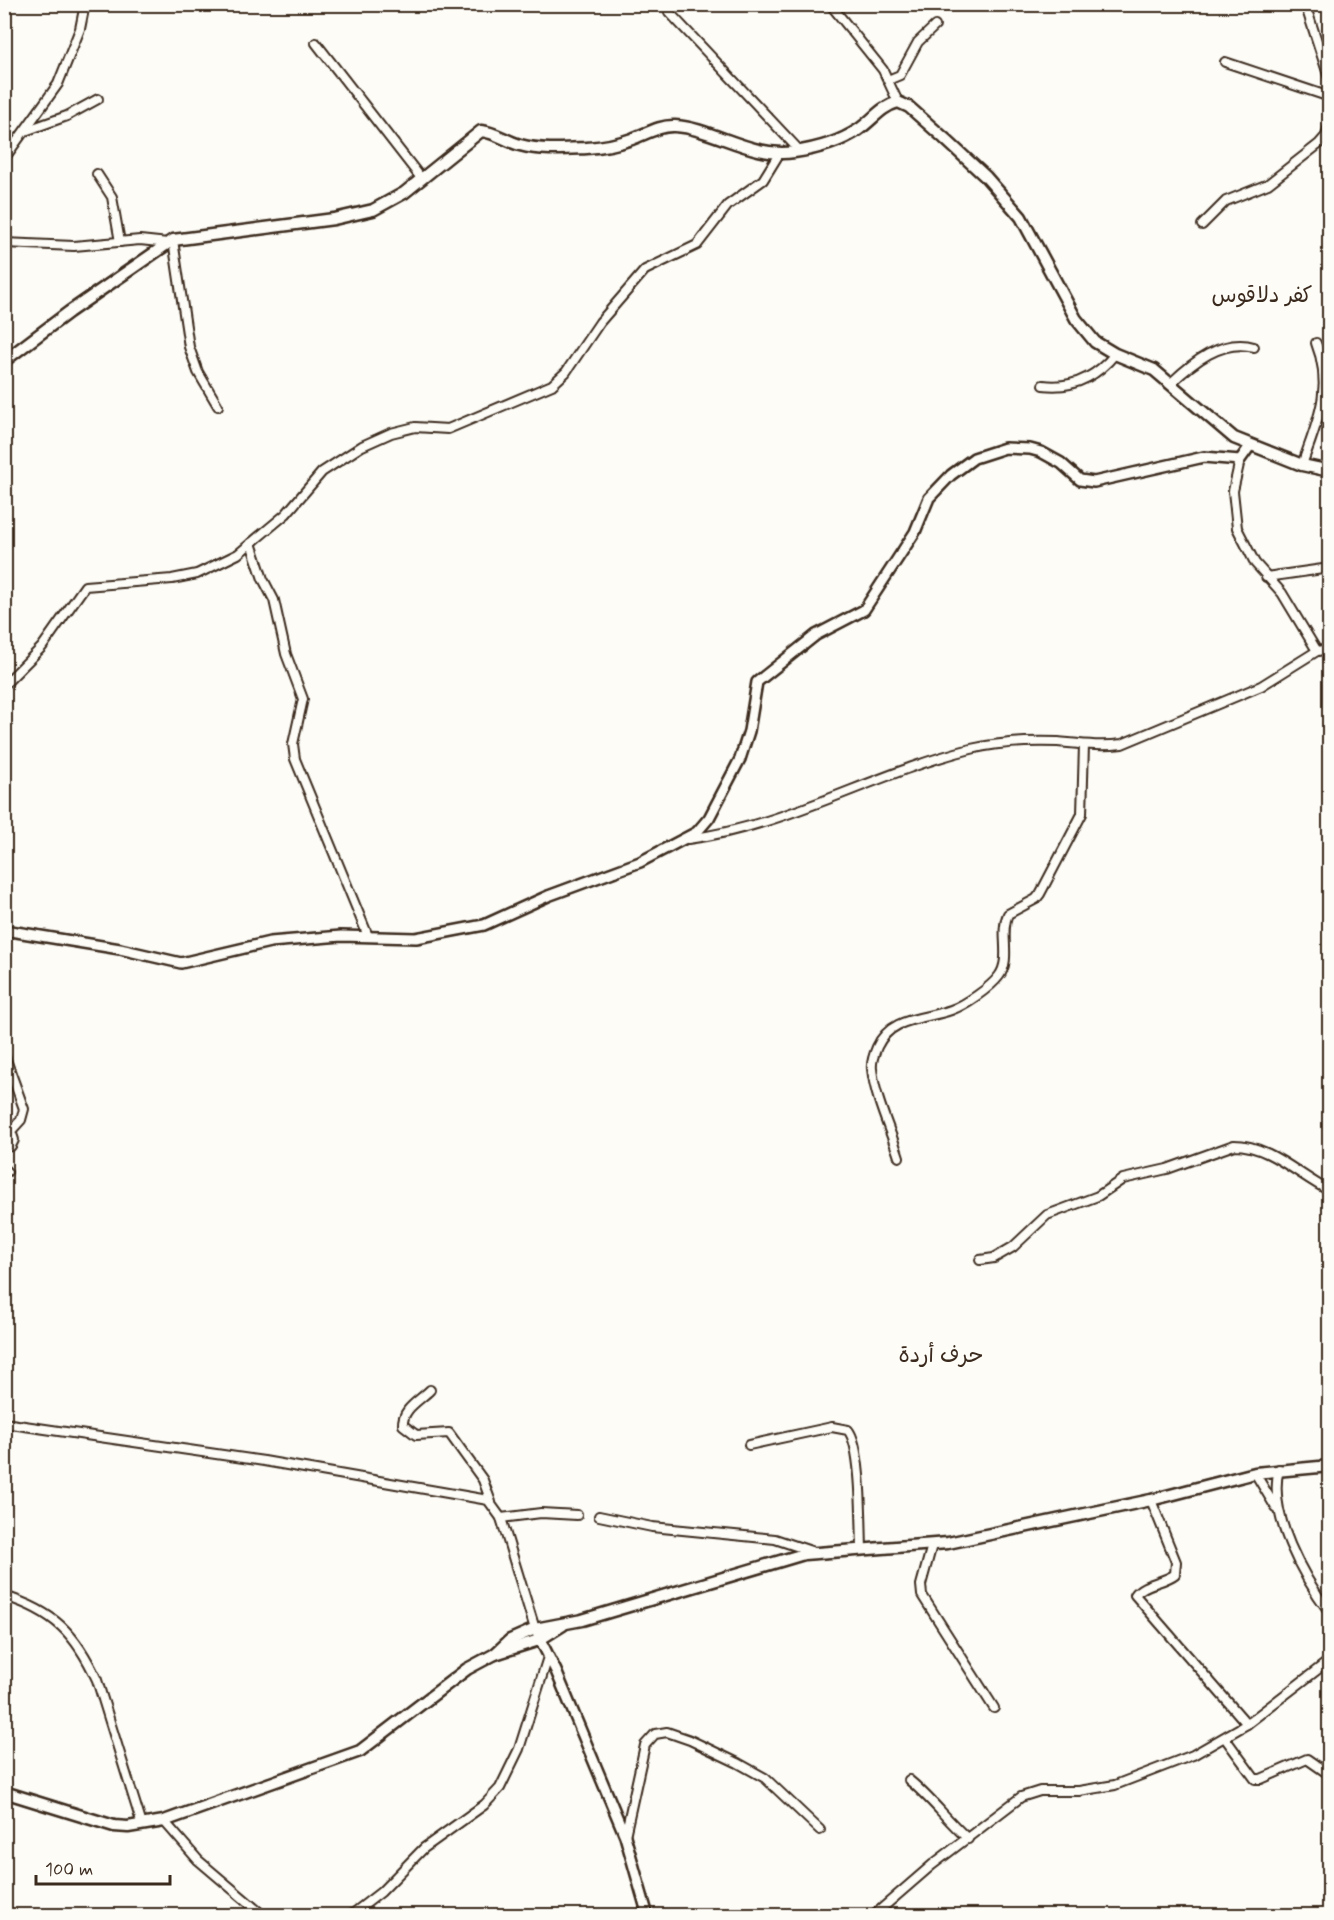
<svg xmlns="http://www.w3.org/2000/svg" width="1334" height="1920" viewBox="0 0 1334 1920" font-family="Mynerve,'Playpen Sans Arabic',sans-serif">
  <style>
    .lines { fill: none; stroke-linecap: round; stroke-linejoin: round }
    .minor-casing { stroke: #3b2a1e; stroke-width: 12 }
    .tertiary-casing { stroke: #3b2a1e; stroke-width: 14 }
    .secondary-casing { stroke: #3b2a1e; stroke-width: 15 }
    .minor { stroke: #fdfcf7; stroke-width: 8 }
    .tertiary { stroke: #fdfcf7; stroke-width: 9 }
    .secondary { stroke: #fdfcf7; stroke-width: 10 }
    .labels { text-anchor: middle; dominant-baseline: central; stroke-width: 4.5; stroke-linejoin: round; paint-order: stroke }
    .quarter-label { font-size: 22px; fill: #3b2a1e; stroke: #fdfcf7 }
  </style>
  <rect width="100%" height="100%" fill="#fdfcf7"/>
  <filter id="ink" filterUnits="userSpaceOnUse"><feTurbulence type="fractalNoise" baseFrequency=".0167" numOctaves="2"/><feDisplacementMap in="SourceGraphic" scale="12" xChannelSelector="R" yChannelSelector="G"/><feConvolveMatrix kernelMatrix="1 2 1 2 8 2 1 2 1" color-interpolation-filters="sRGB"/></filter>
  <g filter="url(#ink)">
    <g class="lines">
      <defs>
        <g id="minor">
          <polyline points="830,4 883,70 898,102"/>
          <polyline points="1305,4 1330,81"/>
          <polyline points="669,12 800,151"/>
          <polyline points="316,43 421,178"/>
          <polyline points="1225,62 1330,97"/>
          <polyline points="888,80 900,75 918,42 935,26"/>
          <polyline points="25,131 67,116 98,99"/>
          <polyline points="4,159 58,84 80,29 85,4"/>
          <polyline points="97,174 112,197 120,242"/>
          <polyline points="1202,225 1226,201 1268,184 1319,144 1326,136 1330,121"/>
          <polyline points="173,240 189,347 198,372 218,406"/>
          <polyline points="4,243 74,246 140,240 168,243"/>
          <path d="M1171,383C1192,363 1222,338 1254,347"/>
          <path d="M1043,385C1073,389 1097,376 1115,354"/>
          <polyline points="1240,460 1233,491 1237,528 1255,563 1282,593 1317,651"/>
          <path d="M1302,465C1317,422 1334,388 1316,343"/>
          <polyline points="251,543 263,579 274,600 286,654 303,699 293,744 295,759 368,936"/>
          <polyline points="1266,577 1330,568"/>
          <polyline points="4,685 42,647 85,586 172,579 197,574 238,554 286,514 322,472 362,446 391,433 415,427 448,429 552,385 566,372 600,322 645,270 697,245 728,205 763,180 779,154"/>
          <path d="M688,839C788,826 874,773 971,749C1000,742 1028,741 1058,742C1080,744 1100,747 1122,744L1261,686L1317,651L1330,649"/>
          <polyline points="4,1054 24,1109 21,1120 10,1132"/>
          <polyline points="4,1131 12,1134 14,1140 11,1146 4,1147"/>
          <path d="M899,1157C890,1129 875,1098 872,1069C871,1062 874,1054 877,1047C891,1016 923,1020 951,1010C965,1005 990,988 999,976C1012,959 999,933 1008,914L1036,899L1040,894L1082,814L1084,745"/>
          <polyline points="4,1169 7,1172"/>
          <path d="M980,1260L994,1258L1013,1247L1047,1215L1098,1196L1123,1179L1167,1169L1234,1145C1270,1145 1299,1176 1330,1191"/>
          <path d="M430,1390C419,1401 402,1409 403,1425L416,1435L449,1433L483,1480L491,1502"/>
          <polyline points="4,1423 264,1461 488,1500 501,1518 535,1629"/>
          <path d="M749,1445L832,1427L848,1430C862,1446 861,1525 862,1549"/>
          <path d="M1279,1469C1267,1514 1304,1578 1330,1613"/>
          <polyline points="1255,1473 1276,1508"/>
          <path d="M1151,1500L1176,1562L1175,1574C1164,1583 1143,1583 1135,1595L1247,1724"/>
          <polyline points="599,1516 652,1527 775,1539 811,1551"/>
          <polyline points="501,1518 541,1513 577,1515"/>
          <polyline points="932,1545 921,1585 922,1595 994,1708"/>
          <path d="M4,1596C54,1611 76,1634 97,1680L142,1825"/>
          <polyline points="1225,1738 1255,1779 1261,1779 1307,1759 1330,1775"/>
          <path d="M909,1780C931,1798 947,1820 968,1839"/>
          <polyline points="164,1821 198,1860 264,1916"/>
          <polyline points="625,1836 645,1745 655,1734 667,1732 690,1740 738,1763 765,1778 820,1830"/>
          <polyline points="350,1916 381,1892 424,1848 484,1805 500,1788 519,1749 548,1657"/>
          <polyline points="873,1916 932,1865 1021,1797 1040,1791 1079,1791 1115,1785 1193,1755 1247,1724 1330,1660"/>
        </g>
        <g id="tertiary">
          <polyline points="4,930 120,949 181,963 270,942 341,936 416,938 484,925 548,896 640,862 697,832 709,818 740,759 749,731 757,682 816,635 864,610 915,532 929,498 951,475 974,458 1005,448 1030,449 1041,452 1061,463 1080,480 1094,482 1204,457 1240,460 1250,446"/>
          <polyline points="535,1629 556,1671 625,1836 648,1916"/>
        </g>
        <g id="secondary">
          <path d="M4,361L69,312L173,240L334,219L373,210L404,193L481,131C495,132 506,141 520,145C542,151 565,149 587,148C602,147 618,144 632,139C646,134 660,125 675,126C712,128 754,159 794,152C815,149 840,142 858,130C873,120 880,107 898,102L909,107L944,138L986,177L1021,217L1076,319L1095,342L1115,354L1154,370L1234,438L1302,465L1330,471"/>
          <polyline points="495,1654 510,1640 535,1629 582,1620 804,1554 948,1543 1151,1500 1255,1473 1330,1466"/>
          <polyline points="4,1792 114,1826 128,1827 164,1821 360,1751 467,1669 495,1654 539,1640 563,1625"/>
        </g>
      </defs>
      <use href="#minor" class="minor-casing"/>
      <use href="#tertiary" class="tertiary-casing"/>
      <use href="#secondary" class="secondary-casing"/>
      <use href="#minor" class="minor"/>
      <use href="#tertiary" class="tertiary"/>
      <use href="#secondary" class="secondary"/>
    </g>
  </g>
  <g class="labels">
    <g class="quarter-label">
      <text x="1262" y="296">كفر دلاقوس</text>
      <text x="941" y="1356">حرف أردة</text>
    </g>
  </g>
  <rect width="1334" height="1920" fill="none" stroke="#fdfcf7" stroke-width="24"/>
  <rect x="12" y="12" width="1310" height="1896" fill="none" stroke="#3b2a1e" stroke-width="2" filter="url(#ink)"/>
  <path d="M36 1875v9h134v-9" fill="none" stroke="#3b2a1e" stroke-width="3"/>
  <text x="45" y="1875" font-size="18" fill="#3b2a1e" stroke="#fdfcf7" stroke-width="4.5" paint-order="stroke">100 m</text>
</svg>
